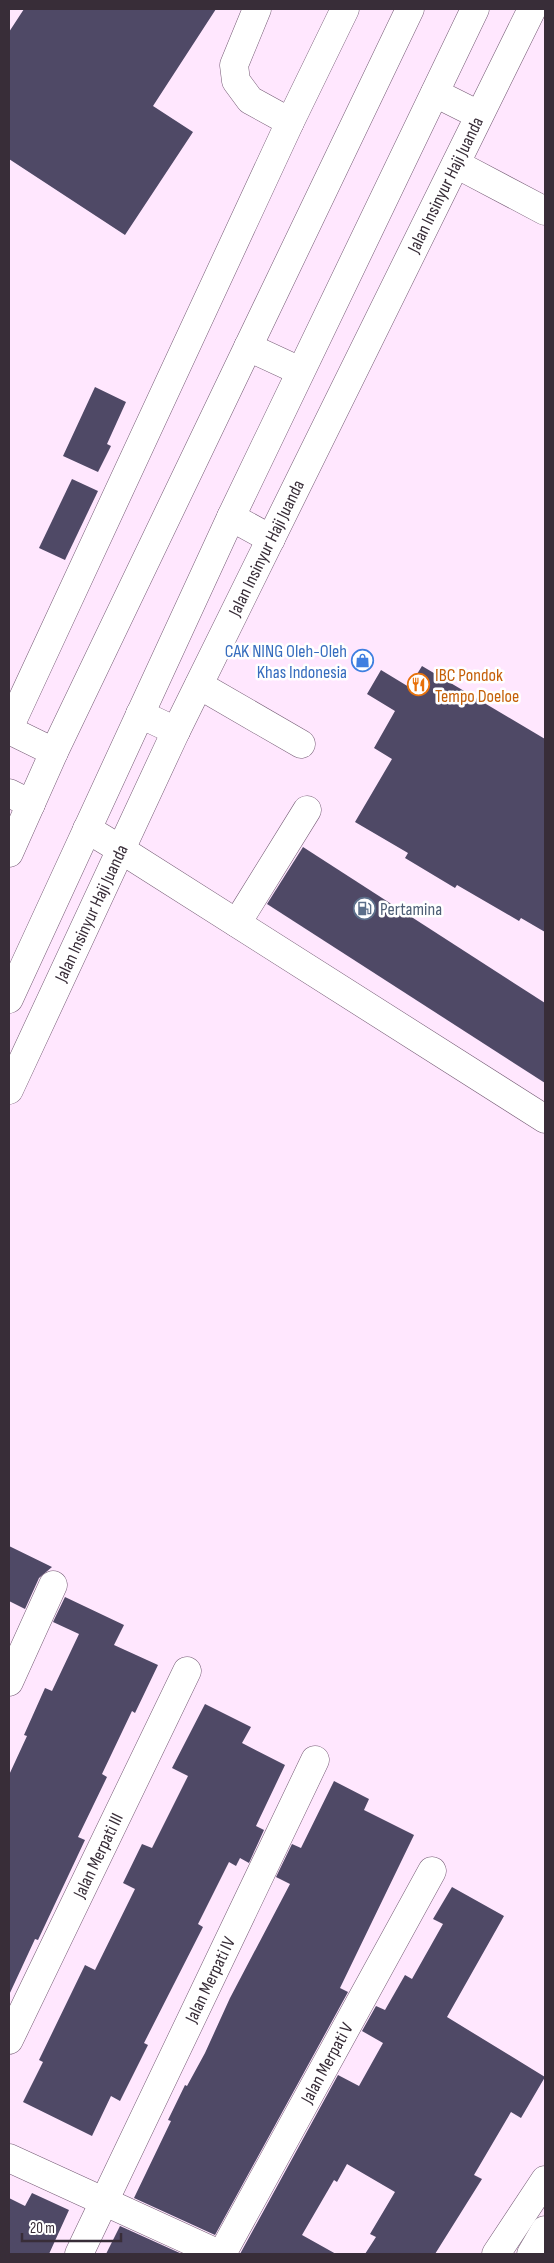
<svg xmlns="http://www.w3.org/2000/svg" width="554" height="2263" viewBox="0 0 554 2263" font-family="'Sofia Sans Condensed',sans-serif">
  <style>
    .building { fill: #4f4966 }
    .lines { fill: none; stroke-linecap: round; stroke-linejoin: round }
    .minor-casing { stroke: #745b74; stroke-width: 29 }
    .highway-casing { stroke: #745b74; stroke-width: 29 }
    .minor { stroke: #fff; stroke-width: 28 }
    .highway { stroke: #fff; stroke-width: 28 }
    .labels { text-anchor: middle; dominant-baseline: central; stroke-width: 5; stroke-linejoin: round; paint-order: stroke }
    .street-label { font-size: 18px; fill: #382d38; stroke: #fff }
    .shop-label { font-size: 18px; fill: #366cbe; stroke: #fff; text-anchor: end }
    .food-label { font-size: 18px; fill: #c56008; stroke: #fff; text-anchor: start }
    .service-label { font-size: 18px; fill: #4e5e75; stroke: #fff; text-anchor: start }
  </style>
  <rect width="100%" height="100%" fill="#ffe7fe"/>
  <g class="building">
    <polygon points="24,9 216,9 153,106 193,132 125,235 9,159 9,32"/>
    <polygon points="95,387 126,402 107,444 111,446 98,472 63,456"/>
    <polygon points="72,479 98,491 65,560 39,548"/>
    <polygon points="422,666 545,739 545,932 521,918 519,921 457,885 455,888 405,858 408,853 355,822 392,759 374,748 395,711 367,694 381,670 409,687"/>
    <polygon points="303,847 545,1003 545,1083 267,904"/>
    <polygon points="9,1546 52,1567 39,1578 25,1609 9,1601"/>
    <polygon points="65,1597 124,1625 114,1645 158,1665 135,1713 132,1711 102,1774 107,1777 78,1837 85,1840 38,1940 35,1939 9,1995 9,1775 27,1736 24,1735 45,1688 52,1691 79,1634 53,1622"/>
    <polygon points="205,1704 251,1727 242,1743 285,1765 256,1826 264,1830 249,1863 240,1858 236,1866 229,1862 198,1924 203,1927 144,2043 148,2045 120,2101 111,2096 92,2136 23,2102 43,2062 39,2060 85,1965 95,1970 135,1889 123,1883 142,1844 152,1848 188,1776 172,1768"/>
    <polygon points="334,1781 369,1799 364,1810 414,1835 340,1988 348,1992 215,2235 134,2198 171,2121 168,2120 185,2085 187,2086 205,2053 230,1998 290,1884 276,1877 292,1844 301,1848"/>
    <polygon points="452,1887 504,1916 447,2017 545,2077 521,2118 511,2112 474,2175 482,2179 435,2254 365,2254 376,2237 370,2234 395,2192 347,2164 337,2182 334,2180 302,2235 336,2254 240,2254 338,2075 359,2086 383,2043 362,2031 376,2006 385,2010 405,1975 412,1979 443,1924 433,1919"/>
    <polygon points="32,2193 69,2210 49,2254 9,2254 9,2198 25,2206"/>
    <polygon points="120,2226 182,2254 106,2254"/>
  </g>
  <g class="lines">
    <defs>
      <g id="minor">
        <polyline points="257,9 234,65 236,81 250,100 290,122"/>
        <polyline points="456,164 545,211"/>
        <polyline points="199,685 301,744"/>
        <polyline points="9,728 290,122 345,9"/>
        <polyline points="9,730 54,752"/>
        <polyline points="9,793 31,804"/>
        <polyline points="120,849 545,1119"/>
        <polyline points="237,923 307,810"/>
        <path id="s1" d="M9,1090L176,731L532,9"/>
        <polyline points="9,1682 53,1585"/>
        <path id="s2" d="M9,2040L187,1671"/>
        <polyline points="9,2158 219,2254"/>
        <path id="s3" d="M79,2254L315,1760"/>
        <path id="s4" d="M222,2254L432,1871"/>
        <polyline points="496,2254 545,2180"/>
        <polyline points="531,2254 545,2230"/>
      </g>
      <g id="highway">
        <polyline points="435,93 479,115"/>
        <polyline points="248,347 300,371"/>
        <polyline points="231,517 271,539"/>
        <polyline points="140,714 176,731"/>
        <polyline points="87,829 120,849"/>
        <polyline points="9,853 54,752 410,9"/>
        <polyline points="9,999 231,517 475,9"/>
      </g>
    </defs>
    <use href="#minor" class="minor-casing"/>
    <use href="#highway" class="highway-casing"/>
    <use href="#minor" class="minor"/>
    <use href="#highway" class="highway"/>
  </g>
  <defs>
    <symbol id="shop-ring" viewBox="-11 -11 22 22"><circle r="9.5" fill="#fff" stroke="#3f7fe0" stroke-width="1.5"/><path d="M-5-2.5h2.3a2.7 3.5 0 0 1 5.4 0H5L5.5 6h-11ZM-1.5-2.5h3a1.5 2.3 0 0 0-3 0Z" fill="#3f7fe0"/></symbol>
    <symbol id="restaurant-ring" viewBox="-11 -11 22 22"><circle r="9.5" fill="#fff" stroke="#e8710a" stroke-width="1.5"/><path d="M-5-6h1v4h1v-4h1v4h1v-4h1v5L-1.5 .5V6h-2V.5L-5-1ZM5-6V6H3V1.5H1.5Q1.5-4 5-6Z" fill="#e8710a"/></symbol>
    <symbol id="fuel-ring" viewBox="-11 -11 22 22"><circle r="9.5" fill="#fff" stroke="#5c6f8a" stroke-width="1.5"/><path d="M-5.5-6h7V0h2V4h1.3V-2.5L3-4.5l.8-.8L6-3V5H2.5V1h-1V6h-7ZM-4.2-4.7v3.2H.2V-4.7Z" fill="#5c6f8a"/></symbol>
  </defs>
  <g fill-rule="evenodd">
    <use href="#shop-ring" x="350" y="648" width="25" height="25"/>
    <use href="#restaurant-ring" x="406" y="672" width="25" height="25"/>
    <use href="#fuel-ring" x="352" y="896" width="25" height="25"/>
  </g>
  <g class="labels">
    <g class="street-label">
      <text stroke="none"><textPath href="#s1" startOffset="1005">Jalan Insinyur Haji Juanda</textPath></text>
      <text stroke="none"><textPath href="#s1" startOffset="600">Jalan Insinyur Haji Juanda</textPath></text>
      <text stroke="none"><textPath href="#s1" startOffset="195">Jalan Insinyur Haji Juanda</textPath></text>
      <text stroke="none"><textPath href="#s2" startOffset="205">Jalan Merpati III</textPath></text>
      <text stroke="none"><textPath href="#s3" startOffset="304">Jalan Merpati IV</textPath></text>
      <text stroke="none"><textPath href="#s4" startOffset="218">Jalan Merpati V</textPath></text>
    </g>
    <g class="shop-label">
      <text x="347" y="651">CAK NING Oleh-Oleh<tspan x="347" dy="21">Khas Indonesia</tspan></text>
    </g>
    <g class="food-label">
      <text x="435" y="675">IBC Pondok<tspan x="435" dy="21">Tempo Doeloe</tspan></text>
    </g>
    <g class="service-label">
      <text x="380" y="909">Pertamina</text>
    </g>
  </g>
  <rect width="554" height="2263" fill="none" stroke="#382d38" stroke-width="20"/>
  <path d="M22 2233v8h99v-8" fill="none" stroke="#382d38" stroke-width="2.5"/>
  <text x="30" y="2233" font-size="15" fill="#382d38" stroke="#ffffff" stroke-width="4" paint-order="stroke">20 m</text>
</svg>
